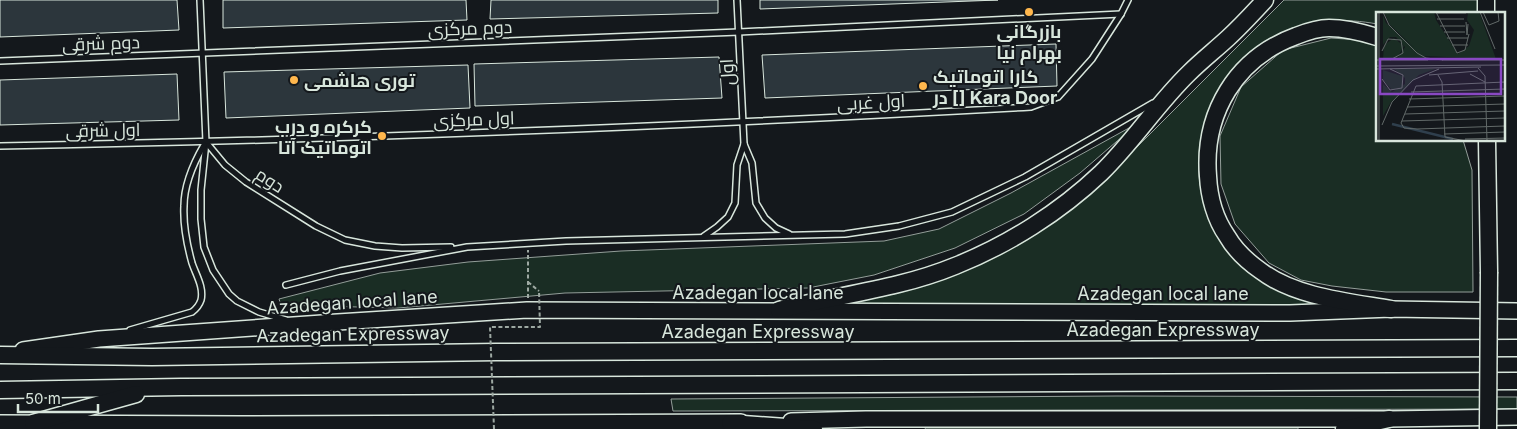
<svg xmlns="http://www.w3.org/2000/svg" width="1517" height="429" viewBox="0 0 1517 429" font-family="Inter,Cairo,sans-serif">
  <style>
    .green { fill: #1a2d24; stroke: #939e99 }
    .building { fill: #2c363c; stroke: #d8e6dc }
    .lines { fill: none; stroke-linecap: round; stroke-linejoin: round }
    .service-casing { stroke: #d8e6dc; stroke-width: 8 }
    .primary-casing { stroke: #d8e6dc; stroke-width: 18 }
    .trunk-casing { stroke: #d8e6dc; stroke-width: 19 }
    .path { stroke: #9da8a2; stroke-width: 2; stroke-dasharray: 4 2.5; stroke-linecap: butt }
    .service { stroke: #14181c; stroke-width: 5 }
    .primary { stroke: #14181c; stroke-width: 15 }
    .trunk { stroke: #14181c; stroke-width: 16 }
    .trunk-bridge-casing { stroke: #d8e6dc; stroke-width: 19; stroke-linecap: butt }
    .path-bridge { stroke: #9da8a2; stroke-width: 2; stroke-dasharray: 4 2.5; stroke-linecap: butt }
    .trunk-bridge { stroke: #14181c; stroke-width: 16 }
    .poi-dot { fill: #ffb74d; stroke: #14181c; stroke-width: 2 }
    .labels { text-anchor: middle; dominant-baseline: central; stroke-width: 4; stroke-linejoin: round; paint-order: stroke }
    .street-label { font-size: 18px; fill: #d8e6dc; stroke: #14181c }
    .poi-label { font-size: 18px; font-weight: bold; fill: #d8e6dc; stroke: #14181c; text-anchor: start }
    .inset-river { fill: none; stroke: #2f3f4d; stroke-width: 2.5 }
    .inset-road { fill: none; stroke: #626a69; stroke-width: 1 }
    .view { fill: #8948c3; fill-opacity: 0.15; stroke: #8948c3; stroke-width: 2.5 }
    .inset-edge { fill: none; stroke: #d8e6dc; stroke-width: 2.5 }
  </style>
  <rect width="100%" height="100%" fill="#14181c"/>
  <g class="green">
    <path d="M1284,0H1479V14H1377V24C1346,18 1314,20 1284,32C1229,55 1194,118 1199,176C1201,197 1210,228 1224,244C1229,250 1242,254 1250,258C1280,275 1310,291 1340,307L823,306L894,294L929,284L1128,156Z"/>
    <polygon points="1331,38 1361,40 1377,46 1377,140 1463,140 1472,170 1473,292 1386,292 1332,286 1301,280 1269,263 1235,224 1221,184 1220,136 1241,87 1283,50"/>
    <polygon points="1138,123 1080,173 1024,214 955,248 874,275 808,288 565,293 398,308 281,305 279,299 380,273 468,262 621,251 884,241 939,229 1011,193"/>
    <polygon points="1117,396 1517,397 1517,409 673,411 671,399"/>
    <polygon points="1302,426 1297,429 925,429 926,427"/>
  </g>
  <g class="building">
    <polygon points="0,0 177,0 179,30 0,37"/>
    <polygon points="223,0 466,0 467,20 223,28"/>
    <polygon points="491,0 718,0 718,13 490,19"/>
    <polygon points="760,0 998,0 760,9"/>
    <polygon points="1056,44 1057,86 765,98 762,55"/>
    <polygon points="719,57 722,98 475,106 474,64"/>
    <polygon points="468,65 470,108 226,118 224,72"/>
    <polygon points="177,74 179,120 0,125 0,80"/>
  </g>
  <g class="lines">
    <defs>
      <g id="service">
        <polyline points="200,0 206,142 201,190 201,219 204,247 213,270 229,294 237,301 259,312 286,320"/>
        <polyline points="737,0 744,144 752,163 756,203 765,218 776,228 789,234"/>
        <polyline points="0,61 739,32 1121,14"/>
        <polyline points="206,142 225,165 246,182 316,226 345,240 375,246 402,248 451,247"/>
        <path d="M0,146C344,140 687,126 1031,107L1058,97L1092,59L1121,14L1128,0"/>
        <polyline points="704,236 717,227 728,217 735,203 737,165 744,144"/>
        <polyline points="286,285 340,271 467,247 566,241 845,234 899,226 952,212 1025,177 1153,103"/>
        <path d="M130,330L192,312C196,309 199,306 201,300C204,287 196,275 192,263C187,245 183,225 184,206C184,184 193,164 204,145"/>
      </g>
      <g id="primary">
        <polyline points="23,350 99,339 322,323 527,310 1290,313 1391,309 1517,311"/>
        <polyline points="791,421 866,419 1389,419 1517,417"/>
        <polyline points="0,423 239,424 741,422"/>
      </g>
      <g id="trunk">
        <polyline points="1486,0 1486,14"/>
        <path d="M1377,37C1361,32 1346,28 1329,28C1318,28 1306,32 1296,36C1236,58 1203,113 1208,176C1209,196 1215,219 1227,236C1235,250 1248,262 1261,271C1295,297 1350,302 1391,309"/>
        <polyline points="1487,140 1489,272"/>
        <path d="M779,310C838,295 899,289 955,266C1008,245 1060,212 1101,173C1133,142 1157,104 1189,73C1201,61 1215,50 1228,38C1241,26 1253,13 1265,0"/>
        <polyline points="0,355 152,357 496,352 1517,348"/>
        <polyline points="0,390 181,387 1517,381"/>
        <polyline points="33,423 136,394"/>
        <polyline points="730,423 814,429"/>
        <polyline points="1344,429 1389,419"/>
      </g>
    </defs>
    <use href="#service" class="service-casing"/>
    <use href="#primary" class="primary-casing"/>
    <use href="#trunk" class="trunk-casing"/>
    <g class="path">
      <polyline points="528,282 539,291"/>
      <polyline points="528,298 528,250"/>
    </g>
    <use href="#service" class="service"/>
    <use href="#primary" class="primary"/>
    <use href="#trunk" class="trunk"/>
    <defs>
      <polyline id="trunk-bridge" points="1488,429 1489,272"/>
    </defs>
    <use href="#trunk-bridge" class="trunk-bridge-casing"/>
    <polyline class="path-bridge" points="494,429 490,327 540,327 539,291"/>
    <use href="#trunk-bridge" class="trunk-bridge"/>
  </g>
  <g class="poi-dot">
    <circle cx="1029" cy="12" r="5"/>
    <circle cx="294" cy="80" r="5"/>
    <circle cx="923" cy="86" r="5"/>
    <circle cx="382" cy="136" r="5"/>
  </g>
  <g class="labels">
    <g class="street-label">
      <text transform="translate(470 28) rotate(-2)">دوم مرکزی</text>
      <text transform="translate(101 43) rotate(-2)">دوم شرقی</text>
      <text transform="translate(727 72) rotate(-93)">اول</text>
      <text transform="translate(871 102) rotate(-3)">اول غربی</text>
      <text transform="translate(474 119) rotate(-2)">اول مرکزی</text>
      <text transform="translate(103 130) rotate(-1)">اول شرقی</text>
      <text transform="translate(270 180) rotate(33)">دوم</text>
      <text x="758" y="292">Azadegan local lane</text>
      <text x="1163" y="293">Azadegan local lane</text>
      <text transform="translate(352 302) rotate(-4)">Azadegan local lane</text>
      <text x="1163" y="329">Azadegan Expressway</text>
      <text x="758" y="331">Azadegan Expressway</text>
      <text transform="translate(353 334) rotate(-1)">Azadegan Expressway</text>
    </g>
    <g class="poi-label">
      <text x="1029" y="31" text-anchor="middle">بازرگانی<tspan x="1029" dy="21">بهرام نیا</tspan></text>
      <text x="933" y="76">کارا اتوماتیک<tspan x="933" dy="21">در [] Kara Door</tspan></text>
      <text x="304" y="80">توری هاشمی</text>
      <text x="372" y="126" text-anchor="end">کرکره و درب<tspan x="372" dy="21">اتوماتیک آتا</tspan></text>
    </g>
  </g>
  <g transform="translate(1376 12)">
    <rect width="129" height="129" fill="#14181c"/>
    <path d="M8,0H58L60,8L82,42L93,34L98,18L91,8L92,1L103,0L120,47L47,44L14,13ZM7,3L10,11L51,47H21L29,35L20,25H14L7,33ZM18,26L28,34L21,46L7,47L8,33ZM18,57H59L43,63L15,90L7,104V72L16,80L29,72V66ZM7,58L26,64V75L16,78L7,68Z" fill="#1a2d24"/>
    <path class="inset-river" d="M16,112L77,127"/>
    <path class="inset-road" d="M7,0L13,13L41,41L50,46L67,48M60,0L81,41L89,38L93,22M104,0L119,37M107,0L113,13L123,9L122,0M60,1H90M61,7H88M90,10L91,23L92,12M64,14H89M68,20H89M71,26H92M76,33H92M6,39L12,27L25,28L27,41L14,48M0,48H52M66,48H129M0,54L129,53M102,56L109,64L111,129M0,57L105,55M94,62L109,70M53,63L102,59M62,63L66,70L69,125L90,129M6,67L14,78L26,76L27,63L14,57M129,70L40,74L25,111L28,116L41,117L129,114M35,80L129,77M33,87L129,84M31,95L129,92M29,102L129,99M26,109L129,106M6,113L16,90L37,68L63,57M68,122L129,120M89,127L129,126M3,129V0"/>
    <path class="view" d="M4,47H125V82H4Z"/>
    <rect width="129" height="129" class="inset-edge"/>
  </g>
  <path d="M18 404v8h80v-8" fill="none" stroke="#d8e6dc" stroke-width="2.5"/>
  <text x="25" y="404" font-size="15" fill="#d8e6dc" stroke="#14181c" stroke-width="4" paint-order="stroke">50 m</text>
</svg>
